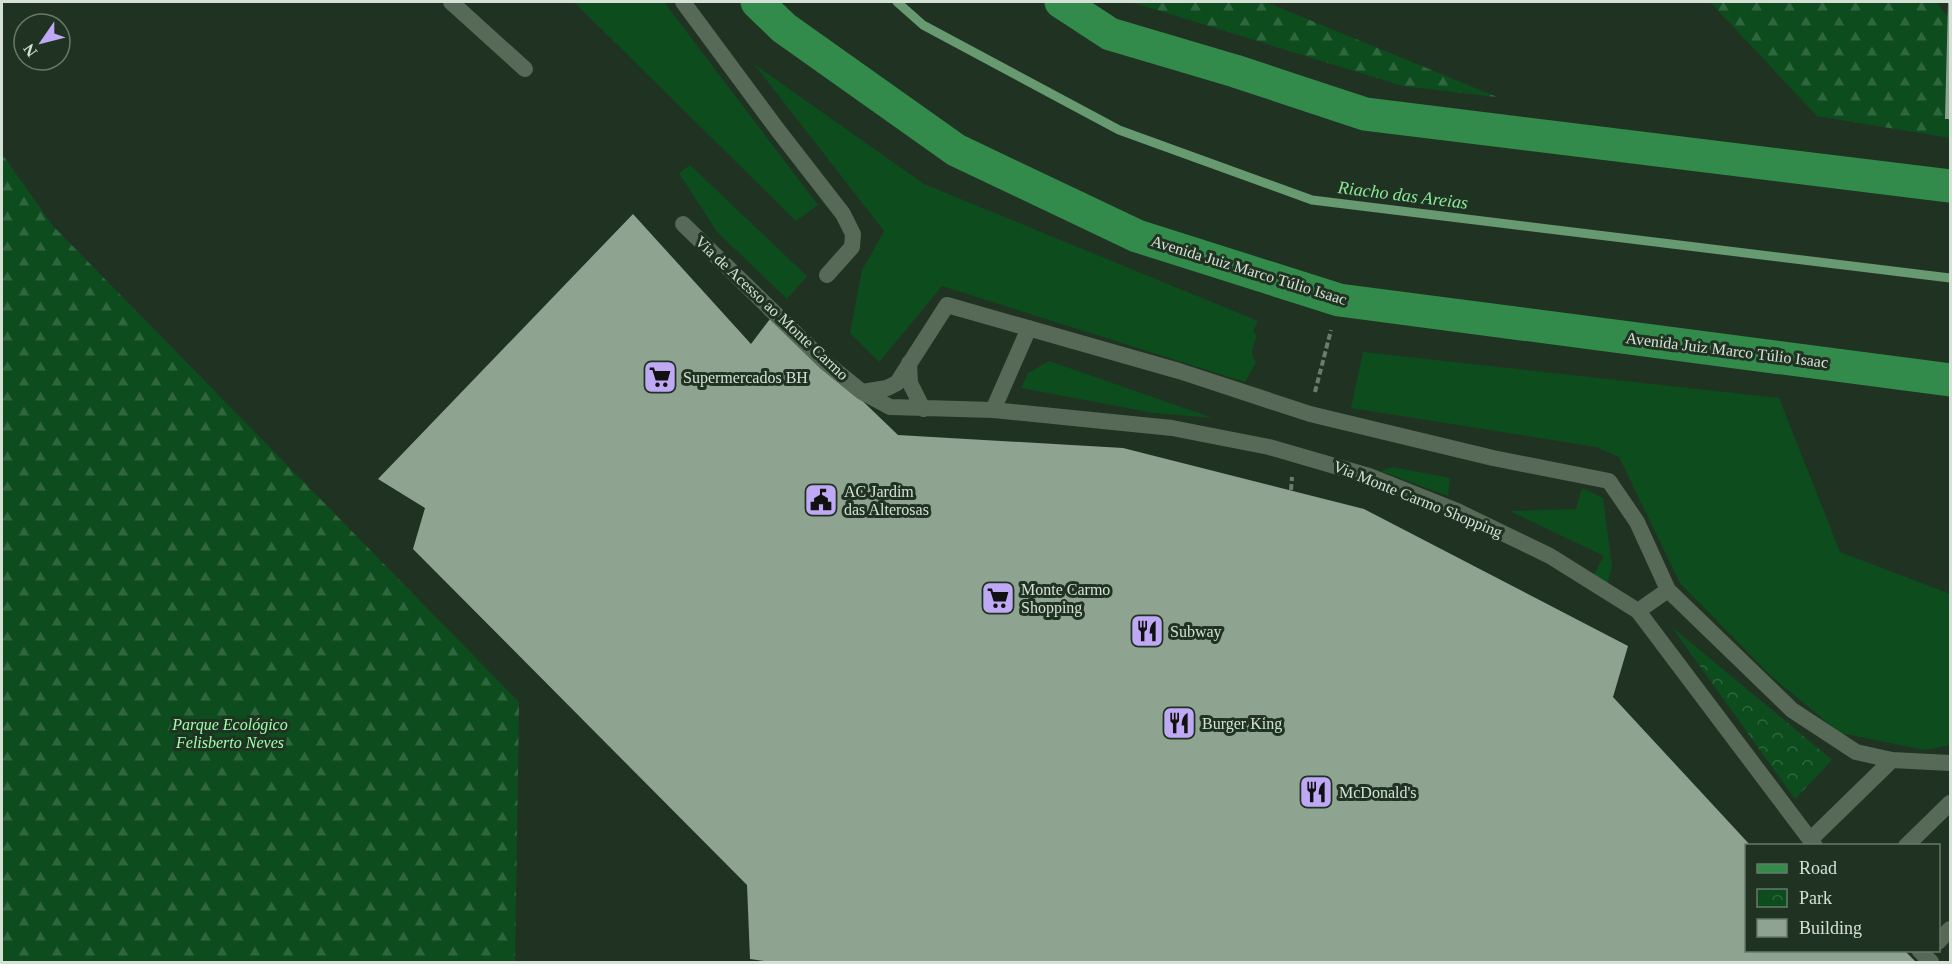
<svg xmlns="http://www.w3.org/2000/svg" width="1952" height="964" viewBox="0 0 1952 964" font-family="Georgia,serif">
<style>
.grass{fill:#0d4c1d}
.forest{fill:url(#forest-firs)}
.park{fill:url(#park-crowns)}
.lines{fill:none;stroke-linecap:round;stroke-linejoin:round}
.stream{stroke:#679a70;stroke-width:9}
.building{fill:#8ea490}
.path{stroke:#6b7b6c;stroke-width:4;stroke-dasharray:6 3;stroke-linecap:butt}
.service{stroke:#566a57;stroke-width:16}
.primary{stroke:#328b4a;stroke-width:33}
.labels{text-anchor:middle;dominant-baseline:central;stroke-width:6;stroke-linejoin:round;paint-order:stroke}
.street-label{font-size:16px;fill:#d5e1d6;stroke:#203322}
.poi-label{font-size:16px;fill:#d5e1d6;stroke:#203322;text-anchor:start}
.park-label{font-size:16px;font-style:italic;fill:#a1fead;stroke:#203322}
.water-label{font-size:18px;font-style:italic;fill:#8ce899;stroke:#203322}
</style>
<defs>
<pattern id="forest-firs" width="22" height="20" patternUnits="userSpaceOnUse" patternTransform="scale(1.5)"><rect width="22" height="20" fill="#0d4c1d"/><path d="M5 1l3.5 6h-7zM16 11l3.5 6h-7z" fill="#2f663d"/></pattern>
<pattern id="park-crowns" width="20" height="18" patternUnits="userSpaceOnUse" patternTransform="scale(1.5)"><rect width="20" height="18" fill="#0d4c1d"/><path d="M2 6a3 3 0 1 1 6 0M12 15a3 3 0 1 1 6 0" fill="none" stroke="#2f663d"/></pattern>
</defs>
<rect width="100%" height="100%" fill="#203322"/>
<path class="grass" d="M574,2H664L818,205L796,221Z
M754,64L924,184L1258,321L1253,331L1257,336C1253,346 1249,353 1256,362L1245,382L942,286L879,362L850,333L862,270L884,231Z
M690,165L807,276L787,299L717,232L679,173Z
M1363,352L1779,398L1840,552L1950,594V745L1925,750L1840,733L1770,675L1680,583L1619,457L1596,447L1351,408Z
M1049,361L1213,418L1154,413L1021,388L1028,373Z
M1392,467L1450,478L1448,496L1381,471Z
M1582,488L1603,498L1612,566L1607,585L1592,578L1604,556L1510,511L1576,509Z"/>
<path class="forest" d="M1131,2H1266L1497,97L1403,86Z
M1710,2H1936L1950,20V138L1817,116Z
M2,154L53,226L519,702L515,962H2Z"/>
<path class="park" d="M1672,627L1832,760L1795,799Z"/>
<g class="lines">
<path class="stream" d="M897,2L923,25L1119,130L1312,200L1950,278"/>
</g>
<path class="building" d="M1948,2H1950V119H1945Z
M633,214L751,344L773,315L898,435L1123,448L1364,509L1628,646L1613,697L1751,846H1746V950H1904L1916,962H771L750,959L747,885L413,549L425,508L378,479Z"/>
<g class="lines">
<path class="path" d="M1315,392L1331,330
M1291,490L1292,477"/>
<path class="service" d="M451,2L525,69
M683,2L777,129L843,214L853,234L852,247L827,275
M683,224L825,362L862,392L890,407L993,410L1172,428L1269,447L1369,476L1457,511L1550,556L1638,611L1815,846
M909,363L910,383L923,409
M862,392L887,388L897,383L947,305L1179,371L1310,414L1493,458L1609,481L1637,522L1668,590L1792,710L1856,752L1892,760L1950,763
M993,410L1029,328
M1638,611L1668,590
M1810,840L1892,760
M1906,846L1950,803
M1938,942L1950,929
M1919,950L1931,962"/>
<path class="primary" d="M757,2L784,28L956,150L1137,236L1339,300L1950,380
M1061,2L1110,34L1235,71L1365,114L1950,186"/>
</g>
<defs>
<symbol id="supermarket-square" viewBox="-11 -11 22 22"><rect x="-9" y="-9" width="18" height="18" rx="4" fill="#bfa9f4" stroke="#203322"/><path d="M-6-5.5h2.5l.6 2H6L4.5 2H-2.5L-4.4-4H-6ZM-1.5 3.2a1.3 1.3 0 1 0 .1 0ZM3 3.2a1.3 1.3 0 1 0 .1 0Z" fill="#111"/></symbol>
<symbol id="civic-square" viewBox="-11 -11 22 22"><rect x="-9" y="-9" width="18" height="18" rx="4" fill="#bfa9f4" stroke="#203322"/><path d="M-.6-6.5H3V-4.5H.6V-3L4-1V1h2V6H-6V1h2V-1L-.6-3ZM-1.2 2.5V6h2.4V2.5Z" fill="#111"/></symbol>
<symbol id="restaurant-square" viewBox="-11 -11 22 22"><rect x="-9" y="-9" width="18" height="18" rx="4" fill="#bfa9f4" stroke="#203322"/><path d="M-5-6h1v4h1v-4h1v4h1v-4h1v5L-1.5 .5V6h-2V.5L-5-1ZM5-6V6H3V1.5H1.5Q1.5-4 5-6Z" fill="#111"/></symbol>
</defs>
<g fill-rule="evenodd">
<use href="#supermarket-square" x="641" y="358" width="38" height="38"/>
<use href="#civic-square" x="802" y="481" width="38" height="38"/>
<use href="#supermarket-square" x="979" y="579" width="38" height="38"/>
<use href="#restaurant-square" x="1128" y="612" width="38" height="38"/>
<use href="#restaurant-square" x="1160" y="704" width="38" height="38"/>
<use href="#restaurant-square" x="1297" y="773" width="38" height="38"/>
</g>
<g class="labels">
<g class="street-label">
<text transform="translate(1249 270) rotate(17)">Avenida Juiz Marco Túlio Isaac</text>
<text transform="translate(772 308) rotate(43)">Via de Acesso ao Monte Carmo</text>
<text transform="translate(1727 350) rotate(7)">Avenida Juiz Marco Túlio Isaac</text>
<text transform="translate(1418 499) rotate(22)">Via Monte Carmo Shopping</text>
</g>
<g class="poi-label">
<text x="683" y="377">Supermercados BH</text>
<text x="844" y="491">AC Jardim<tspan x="844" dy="18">das Alterosas</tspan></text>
<text x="1021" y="589">Monte Carmo<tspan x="1021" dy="18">Shopping</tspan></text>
<text x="1170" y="631">Subway</text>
<text x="1202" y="723">Burger King</text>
<text x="1339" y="792">McDonald's</text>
</g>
<g class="park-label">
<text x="230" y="724">Parque Ecológico<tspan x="230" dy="18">Felisberto Neves</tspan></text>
</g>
<g class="water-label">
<text transform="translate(1403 195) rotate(7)">Riacho das Areias</text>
</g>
</g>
<rect width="1952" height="964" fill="none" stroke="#d5e1d6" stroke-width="6"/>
<rect x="1745" y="844" width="195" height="108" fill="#203322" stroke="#68796a" stroke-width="1.5"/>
<rect x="1757" y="864" width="30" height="9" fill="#328b4a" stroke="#68796a" stroke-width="1.5"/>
<text x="1799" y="874" font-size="18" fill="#d5e1d6">Road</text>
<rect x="1757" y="889" width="30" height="18" fill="url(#park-crowns)" stroke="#68796a" stroke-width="1.5"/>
<text x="1799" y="904" font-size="18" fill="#d5e1d6">Park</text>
<rect x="1757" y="919" width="30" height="18" fill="#8ea490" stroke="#68796a" stroke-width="1.5"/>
<text x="1799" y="934" font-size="18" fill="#d5e1d6">Building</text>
<g transform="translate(42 42) rotate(235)"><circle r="28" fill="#203322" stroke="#68796a" stroke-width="1.5"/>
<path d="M0-4.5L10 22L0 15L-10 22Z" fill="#bfa9f4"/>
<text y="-9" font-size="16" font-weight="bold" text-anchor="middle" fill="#d5e1d6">N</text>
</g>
</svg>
